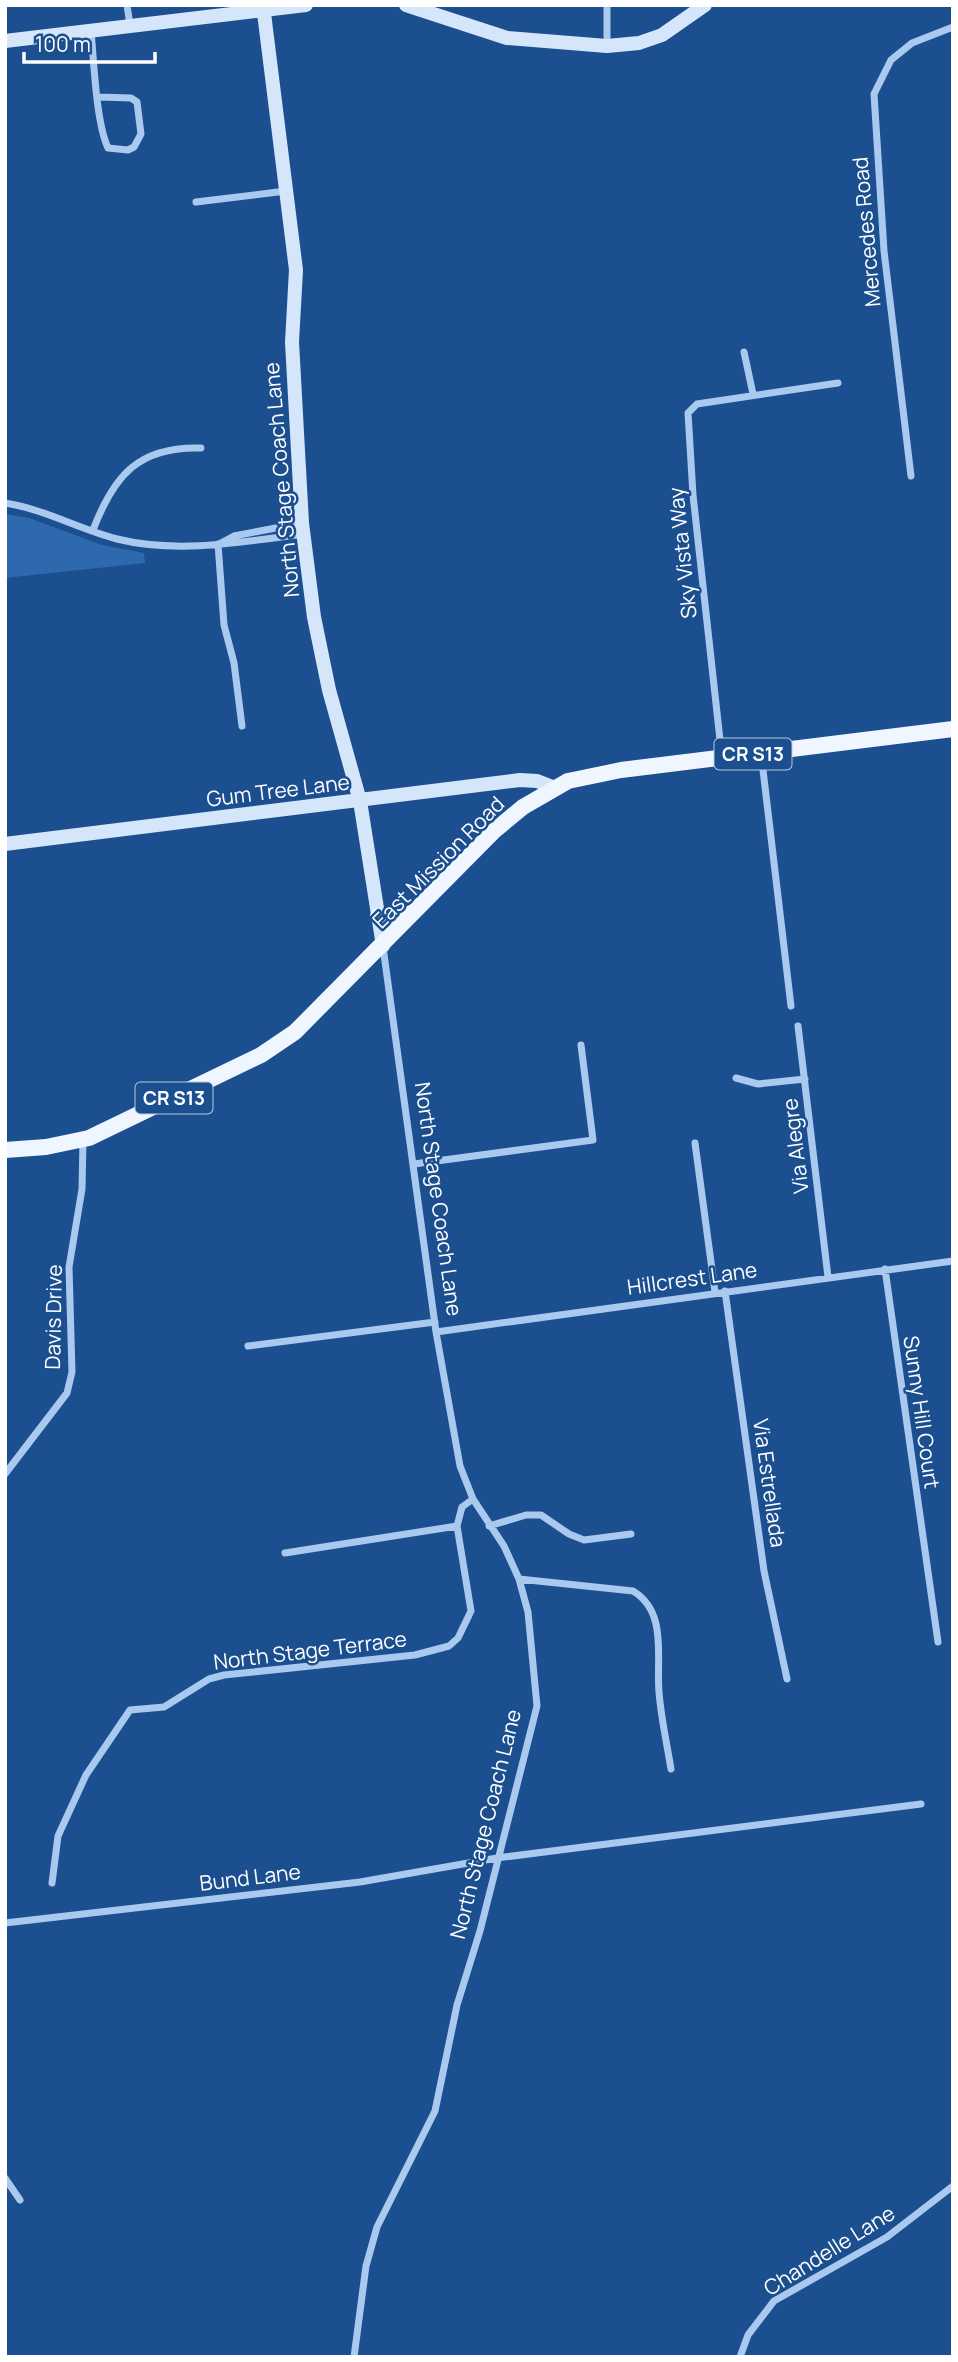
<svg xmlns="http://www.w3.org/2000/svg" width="958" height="2362" viewBox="0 0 958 2362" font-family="Manrope,sans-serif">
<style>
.green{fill:#2e69ad}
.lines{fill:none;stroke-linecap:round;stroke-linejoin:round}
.street{stroke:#a9c9ee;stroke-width:7}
.secondary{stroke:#d6e6fa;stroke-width:14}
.primary{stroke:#f0f6ff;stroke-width:16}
.labels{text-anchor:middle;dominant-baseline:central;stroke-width:5;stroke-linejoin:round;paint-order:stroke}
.shield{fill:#1b4f8f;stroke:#bbcadd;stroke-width:2}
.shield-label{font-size:19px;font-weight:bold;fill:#fff}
.street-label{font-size:21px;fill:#fff;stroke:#1b4f8f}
</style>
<rect width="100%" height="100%" fill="#1b4f8f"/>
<path class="green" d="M5,514L29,518L102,545L144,553L145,563L5,578Z"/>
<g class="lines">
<path class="street" d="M127,5L130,25
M607,5V45
M91,31C94,62 96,122 108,148L128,150L134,147L141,134L137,102L131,98L99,97
M196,202L286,191
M744,352L753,394
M911,476L884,251L874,94L891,60L912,43L953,27
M5,503C44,509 79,529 117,539C178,554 243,542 303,534
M93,530C114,475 139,446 201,448
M218,544L224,625L234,663L242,726
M219,544L234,536L302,523
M761,753L791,1006
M722,758L693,495L688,413L697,404L838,383
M798,1026L828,1277
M736,1078L758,1084L805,1079
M695,1143L715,1292
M414,1164L593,1140L581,1045
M885,1269L938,1642
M725,1291L764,1571L787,1679
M436,1332L953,1261
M248,1346L435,1322
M5,1474L67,1393L72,1372L69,1267L82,1189L83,1140
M489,1526L526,1515H541L569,1534L584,1540L631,1534
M285,1553L457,1526
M519,1579L633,1591C668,1612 656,1658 659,1692C661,1718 667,1744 671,1769
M52,1883L58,1836L86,1775L130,1710L164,1707L209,1679L224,1675L415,1655L449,1646L458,1638L471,1611L457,1526L462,1507L473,1499
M5,1923L360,1882L497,1858L921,1804
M5,2178L20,2200
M354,2357L366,2266L377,2227L435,2111L457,2005L480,1931L537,1706L528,1612L519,1579L504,1546L473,1499L460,1466L436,1332L383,947
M740,2357L748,2335L774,2301L887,2237L953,2186"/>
<path class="secondary" d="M263,5L296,270L292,342L302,523L314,617L329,690L360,801L383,946
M406,5L507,38L607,46L639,43L662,35L705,5
M5,41L306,5
M5,844L520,780L537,781L555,788"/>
<path class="primary" d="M378,916L397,918L414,912
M5,1150L46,1147L89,1138L261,1055L295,1032L494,831L523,807L568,781L621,770L953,729"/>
</g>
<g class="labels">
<g class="shield">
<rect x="714.5" y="738.5" width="77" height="31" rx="5"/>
<rect x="135.5" y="1082.5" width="77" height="31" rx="5"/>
</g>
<g class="shield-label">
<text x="753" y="754">CR S13</text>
<text x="174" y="1098">CR S13</text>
</g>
<g class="street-label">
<text transform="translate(866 232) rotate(-95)">Mercedes Road</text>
<text transform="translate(281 480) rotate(-95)">North Stage Coach Lane</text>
<text transform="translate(682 553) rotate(-96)">Sky Vista Way</text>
<text transform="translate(278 790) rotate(-7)">Gum Tree Lane</text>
<text transform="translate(438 862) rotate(-45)">East Mission Road</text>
<text transform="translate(795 1146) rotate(-97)">Via Alegre</text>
<text transform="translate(439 1199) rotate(82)">North Stage Coach Lane</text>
<text transform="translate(692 1278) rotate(-8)">Hillcrest Lane</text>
<text transform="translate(53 1317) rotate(-89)">Davis Drive</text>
<text transform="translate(922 1412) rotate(82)">Sunny Hill Court</text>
<text transform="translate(770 1483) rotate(82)">Via Estrellada</text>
<text transform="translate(310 1650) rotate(-7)">North Stage Terrace</text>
<text transform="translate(485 1824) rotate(-76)">North Stage Coach Lane</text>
<text transform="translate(250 1877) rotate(-7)">Bund Lane</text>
<text transform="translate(829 2250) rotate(-32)">Chandelle Lane</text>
</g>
</g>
<rect width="958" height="2362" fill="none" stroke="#ffffff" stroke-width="14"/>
<path d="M24 52v10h131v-10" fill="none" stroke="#ffffff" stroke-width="3.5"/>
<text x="35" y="52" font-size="21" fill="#ffffff" stroke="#1b4f8f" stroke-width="5" paint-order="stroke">100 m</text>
</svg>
